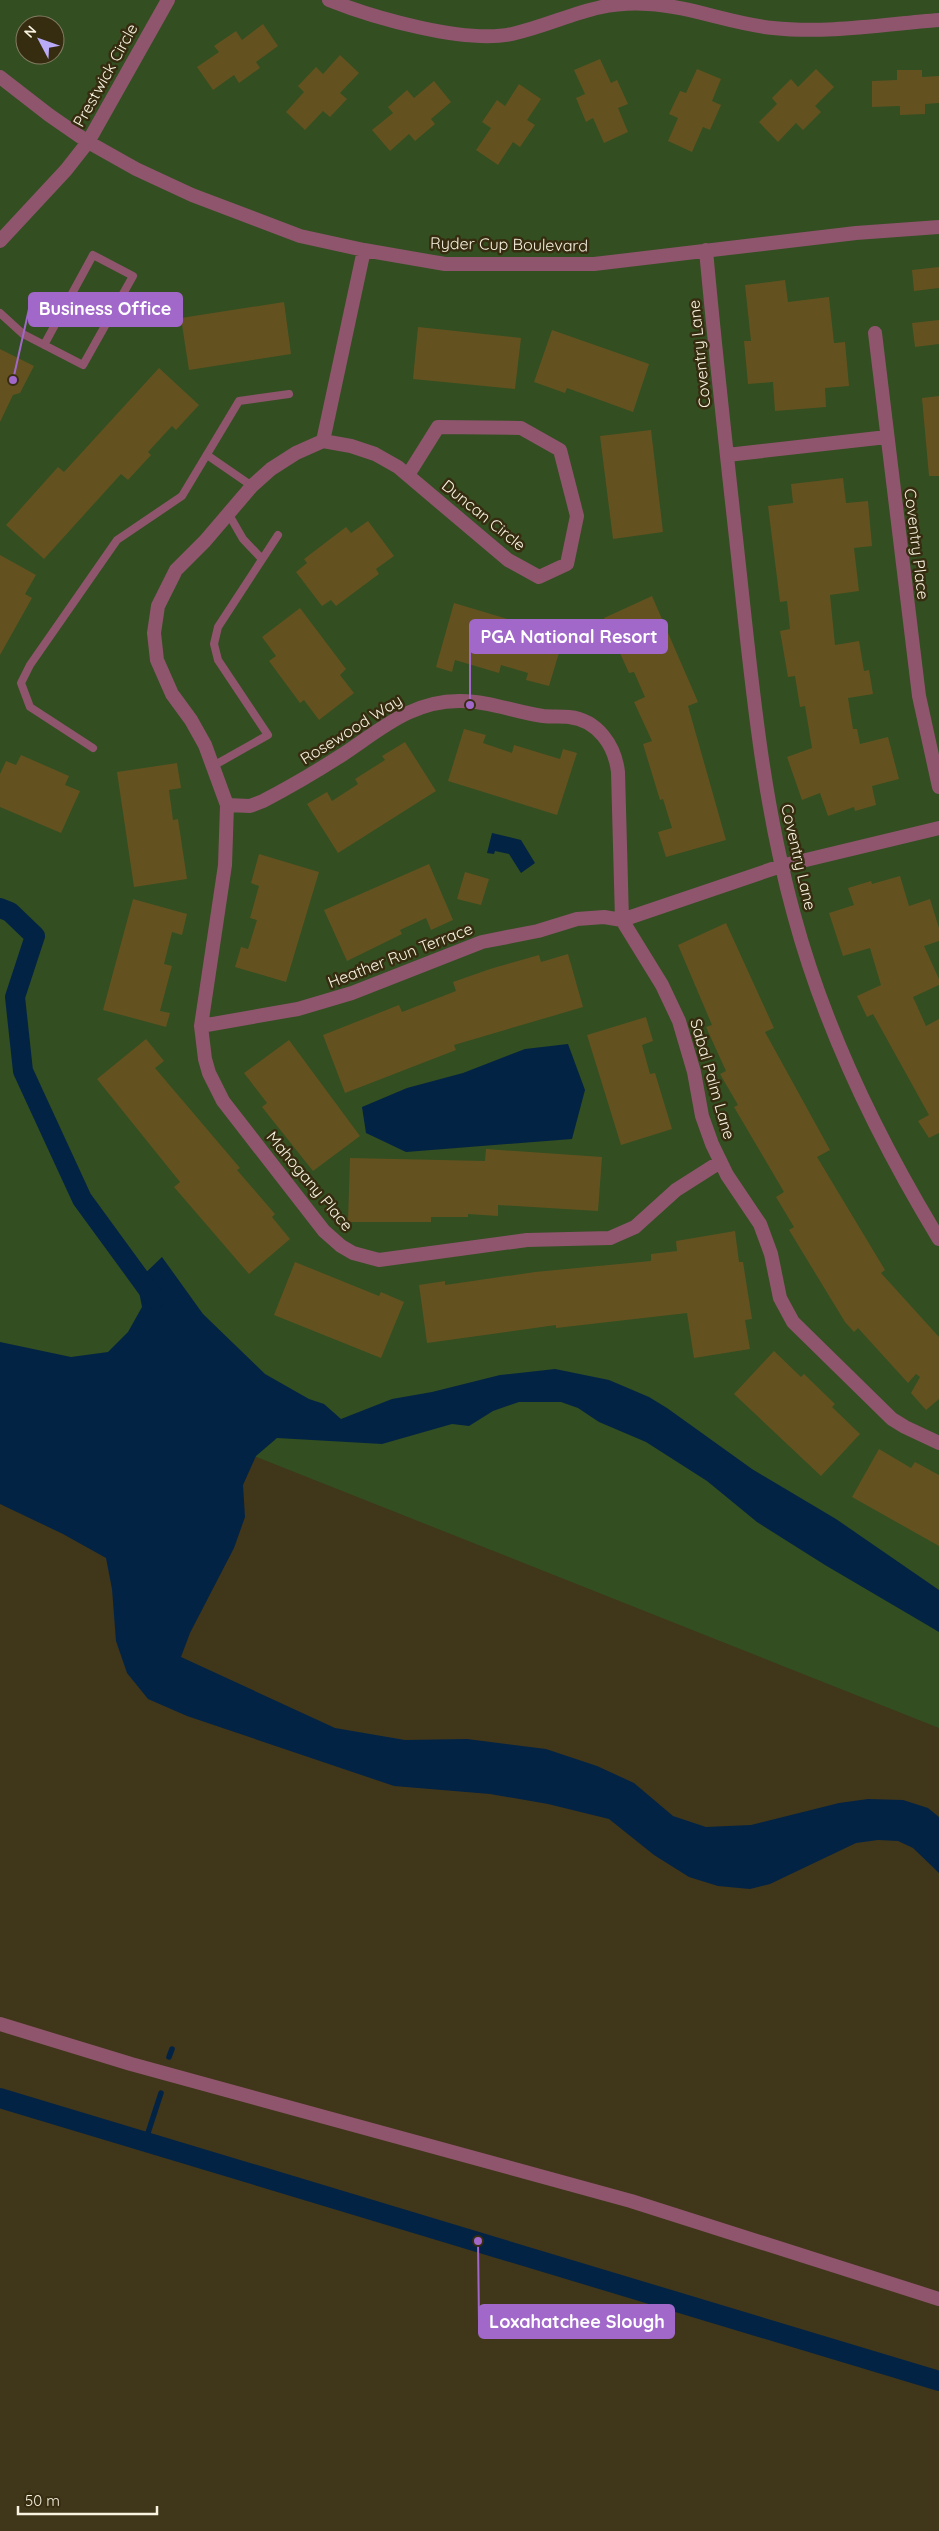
<svg xmlns="http://www.w3.org/2000/svg" width="939" height="2531" viewBox="0 0 939 2531" font-family="Quicksand,sans-serif">
<style>
.green{fill:#334e21;fill-rule:evenodd}
.water{fill:#032344}
.lines{fill:none;stroke-linecap:round;stroke-linejoin:round}
.stream{stroke:#032344;stroke-width:5.5}
.canal{stroke:#032344;stroke-width:20}
.building{fill:#635220}
.service{stroke:#8e556d;stroke-width:8}
.minor{stroke:#8e556d;stroke-width:14}
.labels{text-anchor:middle;dominant-baseline:central;stroke-width:5;stroke-linejoin:round;paint-order:stroke}
.street-label{font-size:16px;fill:#f9f3e2;stroke:#362c10}
.leader{fill:none;stroke:#a168ca;stroke-width:2}
.callout-dot{fill:#a168ca;stroke:#362c10;stroke-width:2}
.callout{fill:#a168ca;stroke:#a168ca;stroke-width:2}
.callout-label{font-size:18px;text-anchor:middle;font-weight:bold;fill:#fff}
</style>
<rect width="100%" height="100%" fill="#40361a"/>
<path class="green" d="M0,0H939V1728L0,1355ZM25,25H55V55H25Z"/>
<path class="water" d="M492,833L521,840L535,863L521,873L509,854L495,851L494,854L487,853Z
M568,1044L585,1090L572,1139L406,1152L366,1133L362,1107L407,1088L463,1073L525,1049Z
M162,1257L203,1314L265,1374L309,1399L324,1404L341,1419L392,1399L432,1392L500,1375L555,1369L609,1380L649,1397L667,1408L752,1469L836,1519L939,1590V1632L825,1565L757,1522L707,1481L646,1442L599,1422L578,1408L561,1402H519L493,1411L469,1426L452,1424L382,1444L277,1438L256,1456L243,1485L245,1517L234,1548L190,1633L181,1657L335,1728L405,1740L467,1739L546,1749L597,1766L634,1783L673,1816L706,1827L751,1825L839,1803L868,1799L903,1800L928,1808L939,1817V1873L913,1848L898,1841L878,1840L856,1843L770,1884L750,1889L718,1886L689,1877L654,1855L609,1819L548,1804L490,1794L394,1786L187,1716L148,1699L127,1673L116,1641L112,1589L106,1558L63,1534L0,1504V1342L71,1357L108,1352L128,1332L142,1307L137,1281Z"/>
<g class="lines">
<path class="stream" d="M169,2057L172,2049
M145,2142L161,2093"/>
<path class="canal" d="M0,908L10,912L35,936L15,997L23,1071L82,1199L155,1299
M0,2098L939,2381"/>
</g>
<path class="building" d="M263,24L278,46L256,62L260,68L239,83L234,75L213,90L197,67L219,52L214,46L236,31L242,40Z
M340,55L359,73L340,93L347,99L330,117L323,111L305,130L286,112L304,92L298,86L316,67L323,74Z
M600,59L611,83L617,80L628,104L618,108L628,132L604,143L593,118L586,122L576,98L585,94L574,70Z
M697,69L721,79L712,101L721,105L710,130L703,127L692,152L668,141L678,118L669,114L680,91L686,93Z
M816,69L834,87L815,106L821,112L803,130L796,123L778,142L759,122L777,104L772,98L791,79L798,87Z
M897,70H922V77L939,76V103L925,104V114L900,115V106L872,107V81L897,80Z
M434,81L451,102L431,119L435,124L415,141L409,134L390,151L372,130L393,113L388,107L407,90L414,98Z
M519,84L541,99L527,120L535,125L520,147L513,142L498,165L476,150L491,128L482,122L497,100L505,106Z
M939,267V288L914,291L912,270Z
M785,280L788,302L829,297L834,343L845,342L849,386L825,388L826,407L775,411L773,382L748,384L744,341H751L745,285Z
M284,302L291,354L189,370L181,318Z
M939,320V344L915,347L912,323Z
M418,327L521,338L515,389L413,379Z
M552,330L649,364L633,412L567,388L565,393L534,382Z
M0,349L34,366L20,393L13,395L0,422Z
M159,368L199,405L176,430L172,426L148,452L151,455L128,480L121,474L44,559L6,525L58,467L64,472Z
M939,396V476H929L922,398Z
M651,430L663,532L613,539L600,436Z
M843,478L846,503L868,501L872,546L854,548L859,591L830,595L835,645L859,641L864,671L869,670L873,694L848,698L853,729H857L860,744L888,737L899,779L872,786L876,805L855,811L854,807L828,816L820,793L802,800L787,757L812,748L805,706L800,707L795,676L788,677L780,631L790,629L787,601L780,602L768,506L793,503L791,484Z
M368,521L394,556L376,569L379,574L336,606L331,600L322,606L296,572L307,563L304,559L346,527L351,533Z
M0,555L36,575L25,594L32,598L0,655Z
M652,596L698,702L688,706L726,840L666,857L658,832L672,828L663,799L660,800L643,744L652,741L634,702L645,697L634,672L629,673L604,618Z
M454,603L564,636L549,686L526,680L528,673L501,665L499,673L455,660L452,672L436,667Z
M300,608L346,669L340,675L354,693L319,720L304,700L300,703L269,661L276,656L262,637Z
M464,729L486,735L483,743L512,753L514,745L560,759L563,749L577,753L557,815L448,781Z
M405,742L436,791L338,853L307,804L327,792L332,801L358,784L355,779L385,760L382,756Z
M21,755L69,776L65,785L80,791L61,833L0,807V774L6,761L16,765Z
M177,763L181,788L169,790L173,820L178,819L187,879L134,887L117,772Z
M259,854L319,872L286,982L235,967L241,947L248,949L257,920L250,918L259,886L251,883Z
M429,864L453,920L431,930L426,918L400,930L402,934L347,961L324,910Z
M465,872L489,879L481,905L457,899Z
M900,876L909,906L930,899L939,928V941L924,946L939,979V985L913,997L926,1026L939,1019V1133L929,1138L918,1121L929,1115L873,1014L867,1017L857,996L881,985L870,948L843,956L829,913L854,905L848,888L871,881L872,884Z
M133,899L187,914L182,935L172,932L164,964L172,966L160,1011L170,1013L166,1027L103,1010Z
M726,923L774,1028L765,1032L830,1150L817,1157L885,1270L881,1273L939,1337V1399L926,1410L911,1393L920,1377L916,1374L908,1383L858,1328L854,1332L845,1322L789,1230L794,1227L776,1197L784,1192L734,1107L738,1105L720,1074L726,1071L706,1027L712,1025L678,945Z
M568,954L583,1007L454,1045L456,1050L345,1093L323,1035L399,1005L402,1012L456,991L453,982L490,969L539,955L541,962Z
M646,1017L653,1041L642,1045L650,1074L655,1073L672,1129L621,1145L587,1035Z
M146,1039L164,1061L155,1068L240,1168L237,1170L275,1214L272,1217L290,1239L249,1274L174,1187L180,1182L97,1079Z
M289,1040L360,1136L313,1171L262,1107L267,1103L244,1073Z
M486,1149L602,1157L598,1211L498,1205V1216L468,1214V1217H431V1222H348L350,1158L485,1161Z
M735,1231L739,1262H743L752,1319L745,1320L750,1349L694,1358L687,1313L556,1328V1325L427,1343L419,1285L445,1281V1285L535,1272L651,1261V1254L677,1251L676,1241Z
M295,1262L379,1296L381,1292L404,1302L381,1358L274,1315Z
M774,1351L801,1377L804,1374L835,1404L832,1407L860,1434L821,1476L734,1394Z
M879,1449L911,1468L915,1462L939,1475V1546L852,1497Z"/>
<g class="lines">
<path class="service" d="M0,313L23,334L83,365L133,276L93,255L44,345
M207,455L252,486
M228,513L243,539L262,559
M93,748L30,707L21,683L30,665L117,540L182,496L239,401L289,394
M213,766L268,735L218,660L214,644L218,627L278,535"/>
<path class="minor" d="M329,0C374,18 465,44 512,34C561,23 593,0 648,4C690,6 731,24 773,28C827,34 885,24 939,20
M0,77L49,115L88,142L136,169L192,195L300,236L364,250L445,264H594L856,233L939,227
M0,241L66,170L88,142L168,0
M364,250L323,441L296,453L271,469L252,486L205,541L176,570L158,606L154,633L157,660L172,694L191,720L205,745L227,805L225,865L201,1026L205,1059L209,1073L223,1101L324,1231L341,1246L353,1253L379,1260L527,1240L610,1238L635,1227L676,1190L720,1162
M706,250C716,362 729,473 741,584C753,696 764,806 794,915C825,1030 877,1137 939,1239
M875,333L919,696L939,787
M323,441L351,446L375,454L398,467L508,560L539,577L567,564L577,516L560,450L521,428L438,427L408,475
M727,455L887,437
M227,805L250,806L263,801C290,787 317,771 342,755C380,730 412,700 461,701C489,701 515,712 543,716C552,717 561,716 569,717C598,720 615,746 618,772L622,920L662,985L679,1021L694,1072L702,1116L712,1144L727,1175L760,1224L771,1254L780,1298L793,1322L892,1419L905,1427L939,1443
M201,1026L298,1009L352,993L482,942L538,931L577,919L604,917L622,920L781,866L939,828
M0,2024L131,2064L631,2201L939,2299"/>
</g>
<g class="labels">
<g class="street-label">
<text transform="translate(105 75) rotate(-61)">Prestwick Circle</text>
<text transform="translate(509 244) rotate(1)">Ryder Cup Boulevard</text>
<text transform="translate(699 354) rotate(-96)">Coventry Lane</text>
<text transform="translate(484 515) rotate(39)">Duncan Circle</text>
<text transform="translate(917 544) rotate(83)">Coventry Place</text>
<text transform="translate(351 729) rotate(-32)">Rosewood Way</text>
<text transform="translate(799 857) rotate(77)">Coventry Lane</text>
<text transform="translate(400 955) rotate(-21)">Heather Run Terrace</text>
<text transform="translate(713 1079) rotate(74)">Sabal Palm Lane</text>
<text transform="translate(310 1181) rotate(50)">Mahogany Place</text>
</g>
</g>
<path class="leader" d="M13 380L29 309M470 705L470 637M478 2241L479 2322"/>
<g class="callout-dot">
<circle cx="13" cy="380" r="5"/>
<circle cx="470" cy="705" r="5"/>
<circle cx="478" cy="2241" r="5"/>
</g>
<g class="callout">
<rect x="29" y="293" width="153" height="33" rx="5"/>
<rect x="470" y="620" width="197" height="33" rx="5"/>
<rect x="479" y="2305" width="195" height="33" rx="5"/>
</g>
<g class="callout-label">
<text x="105" y="315">Business Office</text>
<text x="569" y="643">PGA National Resort</text>
<text x="577" y="2328">Loxahatchee Slough</text>
</g>
<g transform="translate(40 40) rotate(311)"><circle r="24" fill="#362c10" stroke="#847c64"/>
<path d="M0-4L9 19L0 12L-9 19Z" fill="#b9abf7"/>
<text y="-8" font-size="14" font-weight="bold" text-anchor="middle" fill="#f9f3e2">N</text>
</g>
<path d="M18 2506v8h139v-8" fill="none" stroke="#f9f3e2" stroke-width="2.5"/>
<text x="25" y="2506" font-size="15" fill="#f9f3e2" stroke="#362c10" stroke-width="4" paint-order="stroke">50 m</text>
</svg>
